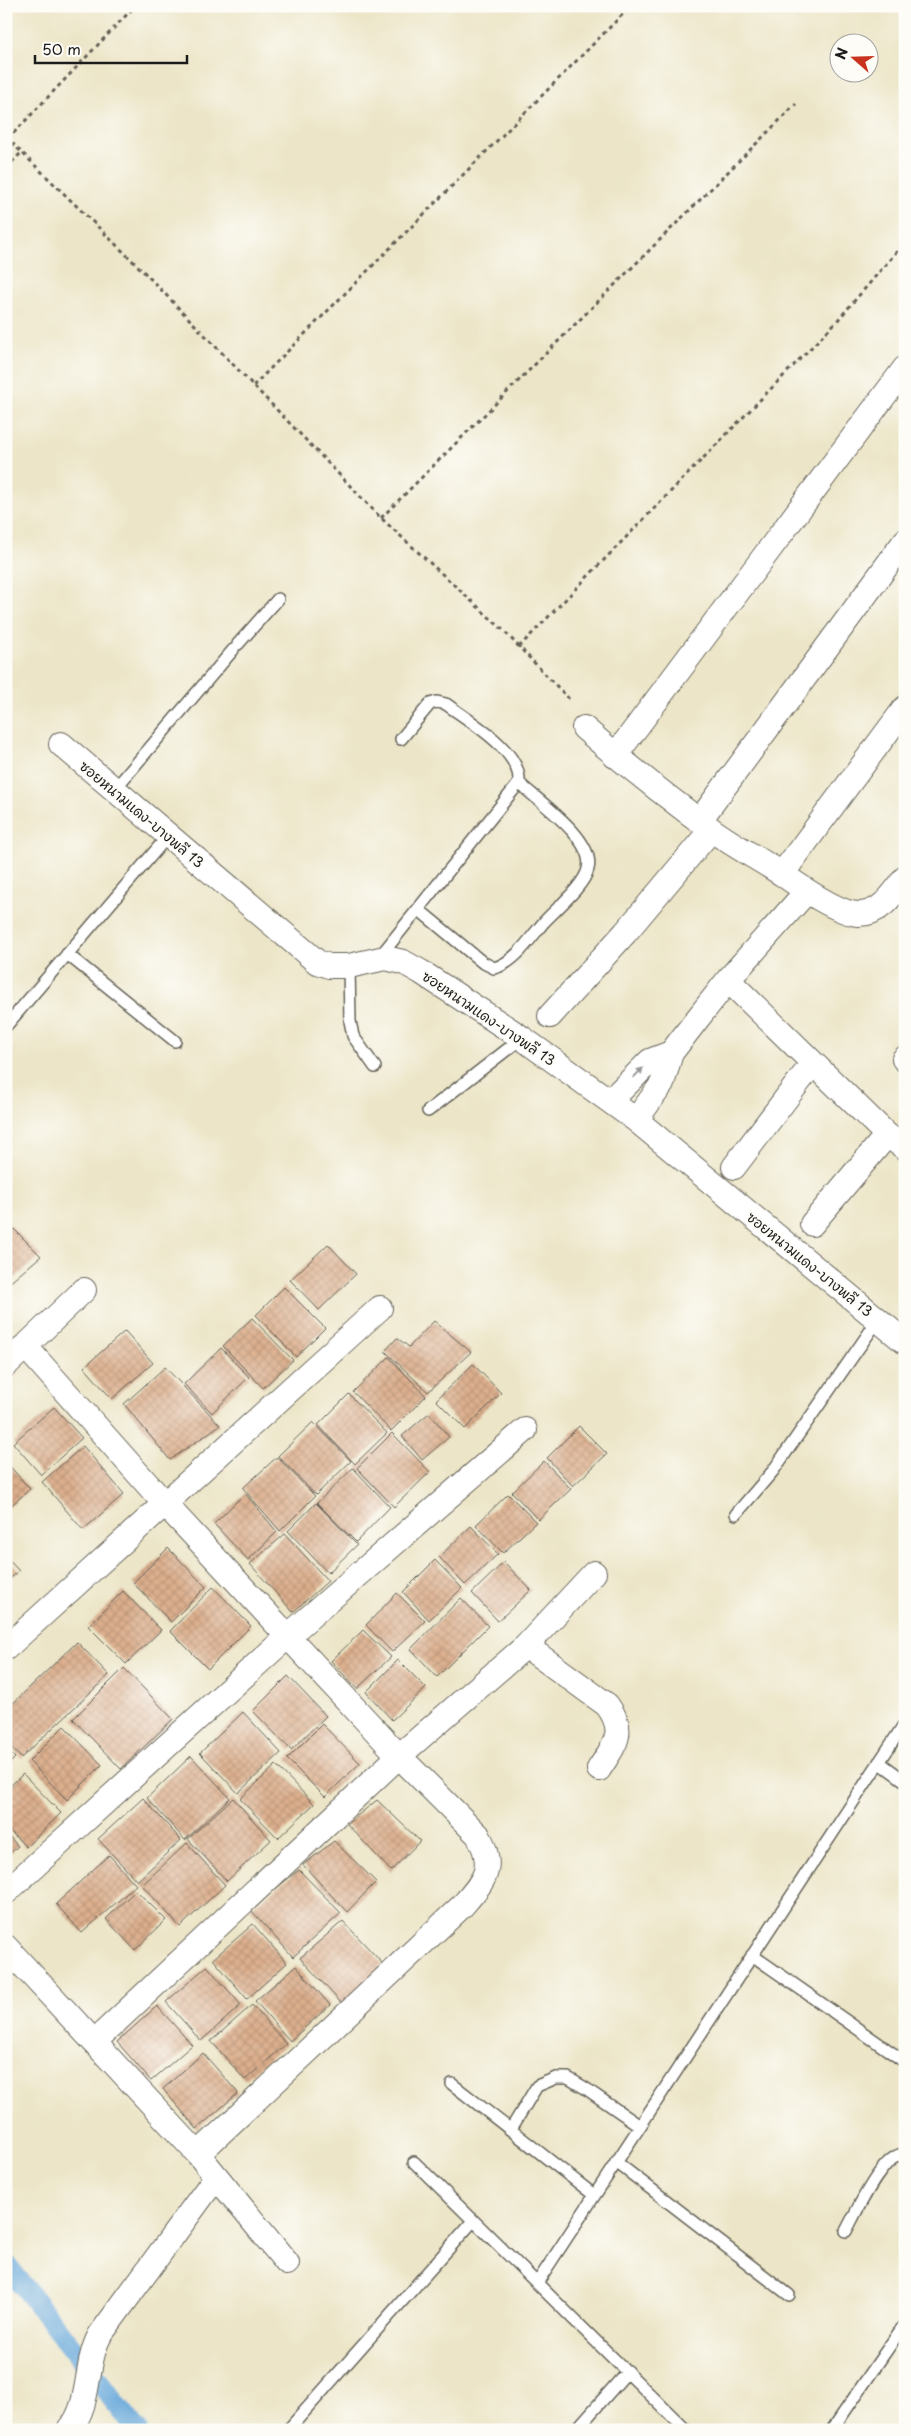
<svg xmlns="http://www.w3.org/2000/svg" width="911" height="2436" viewBox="0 0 911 2436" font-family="'Playpen Sans','Playpen Sans Thai',sans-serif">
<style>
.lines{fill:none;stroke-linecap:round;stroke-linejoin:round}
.canal{stroke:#67a8da;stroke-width:21}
.building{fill:url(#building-cross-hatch)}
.lane-casing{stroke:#656258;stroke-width:14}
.street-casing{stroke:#656258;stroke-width:26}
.path{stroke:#656258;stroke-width:3;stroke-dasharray:4 4;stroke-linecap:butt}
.lane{stroke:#fff;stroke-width:11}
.street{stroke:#fff;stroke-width:24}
.oneway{fill:#999}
.labels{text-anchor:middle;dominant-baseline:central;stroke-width:4;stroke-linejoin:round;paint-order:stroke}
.street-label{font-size:14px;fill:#1c1c1c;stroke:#fdfcf7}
</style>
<defs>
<pattern id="building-cross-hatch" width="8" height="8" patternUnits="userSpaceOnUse" patternTransform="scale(1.25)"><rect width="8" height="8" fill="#dcaf8d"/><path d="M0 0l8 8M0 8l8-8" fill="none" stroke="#bc9679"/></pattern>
</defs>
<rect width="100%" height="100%" fill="#fdfcf7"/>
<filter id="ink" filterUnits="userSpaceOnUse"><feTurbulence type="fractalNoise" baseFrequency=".02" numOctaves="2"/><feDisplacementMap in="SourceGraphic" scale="10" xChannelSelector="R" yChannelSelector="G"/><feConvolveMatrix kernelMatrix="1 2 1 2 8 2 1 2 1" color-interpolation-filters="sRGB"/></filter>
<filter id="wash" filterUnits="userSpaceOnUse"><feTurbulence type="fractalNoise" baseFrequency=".0096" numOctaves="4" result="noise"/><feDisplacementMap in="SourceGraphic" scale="20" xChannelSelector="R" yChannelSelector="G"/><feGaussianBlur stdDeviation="1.12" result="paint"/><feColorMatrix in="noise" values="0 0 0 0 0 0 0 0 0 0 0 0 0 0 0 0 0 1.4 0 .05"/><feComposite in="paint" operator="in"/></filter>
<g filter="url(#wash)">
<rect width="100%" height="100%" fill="#ece5c7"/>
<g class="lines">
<path class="canal" d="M6,2264L137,2430"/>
</g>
<g id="blocks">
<path class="building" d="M6,1221L41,1256L6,1286Z
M328,1244L356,1274L319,1310L290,1280Z
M284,1287L325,1328L296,1357L256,1315Z
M252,1318L293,1360L263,1388L223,1346Z
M434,1321L471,1352L428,1392L385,1351L397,1338L409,1347Z
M125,1331L153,1363L112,1399L84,1367Z
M221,1348L249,1377L212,1413L184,1384Z
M389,1357L426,1396L391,1431L353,1392Z
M473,1364L501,1393L465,1429L436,1400Z
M165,1367L220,1425L170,1460L124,1404Z
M349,1394L387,1433L355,1464L318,1425Z
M54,1407L82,1438L41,1475L13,1443Z
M429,1413L449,1437L422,1460L402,1436Z
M313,1422L351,1461L316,1495L278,1456Z
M579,1426L607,1454L573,1486L547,1458Z
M392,1433L430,1472L394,1507L357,1468Z
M83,1446L124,1494L83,1530L42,1482Z
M277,1457L315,1496L280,1531L243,1488Z
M544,1461L571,1489L538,1520L512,1492Z
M6,1462L30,1489L6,1510Z
M353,1468L390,1507L356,1542L317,1503Z
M245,1493L277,1532L248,1560L214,1524Z
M508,1494L536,1522L503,1553L476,1525Z
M316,1503L357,1545L328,1573L288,1531Z
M471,1526L498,1554L465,1585L439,1557Z
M285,1534L328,1581L293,1612L250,1564Z
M168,1548L206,1587L171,1622L133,1583Z
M6,1557L19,1571L6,1582Z
M435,1560L462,1588L429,1620L403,1592Z
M504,1562L531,1590L498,1621L472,1593Z
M213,1587L251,1626L208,1669L170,1631Z
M123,1591L161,1630L126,1664L88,1626Z
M397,1593L425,1621L392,1652L366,1625Z
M461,1598L488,1626L437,1677L411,1649Z
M363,1630L391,1657L357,1689L331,1661Z
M77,1642L109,1675L21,1758L6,1742V1710Z
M398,1660L426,1688L392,1720L366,1692Z
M124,1668L173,1719L121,1769L73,1719Z
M288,1676L326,1716L291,1750L253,1711Z
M243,1712L281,1753L238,1793L200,1753Z
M322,1724L360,1763L325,1797L287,1759Z
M64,1726L102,1765L67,1800L29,1761Z
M6,1749L15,1758L6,1767Z
M191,1756L230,1798L185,1840L147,1798Z
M276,1765L314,1804L278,1838L240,1799Z
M23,1774L61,1813L26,1847L6,1827V1790Z
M143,1798L181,1840L137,1881L98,1839Z
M233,1798L271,1840L227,1881L188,1839Z
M377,1800L420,1841L391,1871L347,1824Z
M6,1833L18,1846L6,1857Z
M334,1841L376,1882L347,1912L303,1865Z
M187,1843L225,1885L180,1927L142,1885Z
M109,1855L136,1885L82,1933L56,1904Z
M299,1870L341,1913L293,1957L250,1909Z
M136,1890L166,1920L135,1950L106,1919Z
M343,1921L383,1964L343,2005L300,1958Z
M253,1924L287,1963L247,1999L213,1959Z
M207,1966L241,2005L201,2041L166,2002Z
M296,1966L330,2005L290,2041L255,2001Z
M252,2005L286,2044L245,2080L211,2041Z
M157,2006L192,2045L151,2081L117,2042Z
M203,2053L238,2093L197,2129L163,2089Z"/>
</g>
</g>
<g filter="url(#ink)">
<use href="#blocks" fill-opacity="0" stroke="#656258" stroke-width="1"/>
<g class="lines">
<defs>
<path id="lane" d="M238,644L278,599
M114,790L233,650
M418,909L482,962L494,968C515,963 531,937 544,922C556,909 584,886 588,869C596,840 538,801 519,783
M67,954L175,1041
M378,959L519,783C522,751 469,721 446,704L437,702L430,704L401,739
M349,966L350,1021L353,1036L375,1067
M6,1026L168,836
M428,1111L522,1038
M736,1514L773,1471L878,1320
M879,1762L905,1781
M752,1955L905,2062
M452,2084L594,2195
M511,2129L537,2086L556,2078H568L585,2088L640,2126
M414,2162L686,2430
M616,2162L789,2295
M846,2231C856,2213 883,2152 905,2154
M537,2283L905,1723
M288,2430L473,2221
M576,2430L628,2371
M832,2430L904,2325"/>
<path id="street" d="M584,728C625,764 668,798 712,830C734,846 759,859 782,874C799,886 839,914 859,914C881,914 894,893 905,878
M61,744L317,962L329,966H349L385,958L403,962L421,972L522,1038L636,1120L905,1342
M615,756L905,368
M700,820L905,541
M782,874L905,708
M728,980L887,1135L905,1148
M550,1016L625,933L711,830
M904,1059L905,1058
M610,1101L650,1061L671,1053
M636,1120L662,1084L671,1053L698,1018L728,980L807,891
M734,1167L813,1063
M812,1224L887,1135
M25,1346L165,1504L399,1756L478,1835C496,1867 485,1880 463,1905L198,2154
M6,1365L84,1290
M526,1646L607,1705C627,1732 615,1744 599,1769
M6,1648L380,1308
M6,1892L289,1635L525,1430
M6,1947L198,2154L287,2263
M94,2042L399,1756L526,1646L594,1573
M69,2430C92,2404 84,2364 100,2335L216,2177"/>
</defs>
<use href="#lane" class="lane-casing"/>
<use href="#street" class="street-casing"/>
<path class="path" d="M6,137L143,271L381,518L502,629L569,699
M8,139L135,6
M6,168L22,152
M253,386L631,6
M381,518L796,104
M519,647L837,321L905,242"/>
<use href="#lane" class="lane"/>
<use href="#street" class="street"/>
</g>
<defs><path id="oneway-solid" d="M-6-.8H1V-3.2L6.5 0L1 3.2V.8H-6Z" transform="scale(1.25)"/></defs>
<use class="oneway" href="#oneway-solid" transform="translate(638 1073) rotate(-45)"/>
</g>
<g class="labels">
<g class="street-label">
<text transform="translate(142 814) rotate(40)">ซอยหนามแดง-บางพลี 13</text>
<text transform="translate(489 1018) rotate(34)">ซอยหนามแดง-บางพลี 13</text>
<text transform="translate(810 1264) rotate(39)">ซอยหนามแดง-บางพลี 13</text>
</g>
</g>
<rect width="911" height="2436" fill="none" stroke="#fdfcf7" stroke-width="25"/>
<g transform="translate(854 58) rotate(290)"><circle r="24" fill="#fdfcf7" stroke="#a3a29f"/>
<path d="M0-4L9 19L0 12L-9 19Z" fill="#c8321e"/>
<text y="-8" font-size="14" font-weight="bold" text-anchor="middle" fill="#1c1c1c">N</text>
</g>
<path d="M35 55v8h152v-8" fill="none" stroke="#1c1c1c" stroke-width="2.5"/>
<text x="42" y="55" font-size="15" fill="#1c1c1c" stroke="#fdfcf7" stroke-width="4" paint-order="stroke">50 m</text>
</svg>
